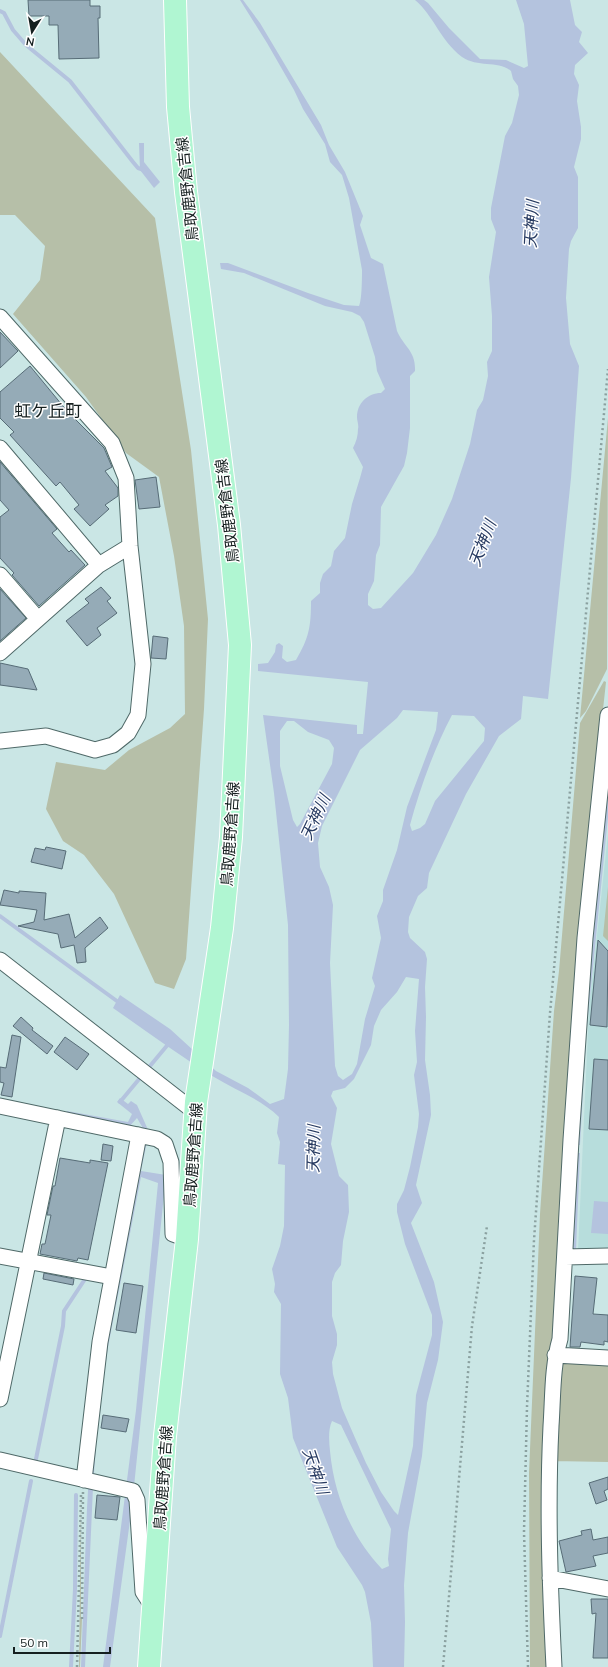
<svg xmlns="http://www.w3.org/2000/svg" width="608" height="1667" viewBox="0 0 608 1667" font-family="Mulish,'Noto Sans JP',sans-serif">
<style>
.built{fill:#b7dddc}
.green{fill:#b6bfa8}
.water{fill:#b4c3de;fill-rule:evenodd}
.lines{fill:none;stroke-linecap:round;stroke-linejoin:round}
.stream{stroke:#b4c3de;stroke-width:4}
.building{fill:#95abb7;stroke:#576c77}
.minor-casing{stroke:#4f6968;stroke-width:17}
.primary-casing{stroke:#fff;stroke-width:24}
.path{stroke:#8ba1a0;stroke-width:2.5;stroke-dasharray:2 3;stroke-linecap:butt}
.minor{stroke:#fff;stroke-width:15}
.primary{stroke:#b0f6d2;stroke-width:22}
.labels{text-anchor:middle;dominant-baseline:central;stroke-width:3;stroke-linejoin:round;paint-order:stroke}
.street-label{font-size:15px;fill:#151f1f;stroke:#fff}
.water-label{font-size:16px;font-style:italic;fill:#273a61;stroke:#fff}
.quarter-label{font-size:17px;fill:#151f1f;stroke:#fff}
</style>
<rect width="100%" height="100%" fill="#cae6e5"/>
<path class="built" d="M608,834V1250L578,1251L589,1009Z"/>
<path class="green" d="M0,52L155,218L191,450L208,619L204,709L186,959L174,989L155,983L114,894L84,855L63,841L46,809L56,762L105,770L129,750L170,728L185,714L184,626L174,556L159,477L126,453L86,397L13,314L40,280L45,246L15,215H0Z
M608,418L607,669L586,711L580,718Z
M604,681L606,682L595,783L565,1144L550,1667H530L529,1473L540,1214L554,1011L559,971L580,723Z
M608,887V941L603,936Z
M565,1360L608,1363V1462L553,1461L558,1365Z
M81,1495V1619H82L80,1667H79Z"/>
<path class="water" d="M240,0H243L260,23L321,125L329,145L345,172L363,216L360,225L371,258L383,264L397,331C404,347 416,351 415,371L410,376V428L407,453L404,466L381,507L380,545L376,555L374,581L368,594V605L373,609L381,608L413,573L436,535L452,499L470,444L477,410L483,400L488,376L487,362L492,351V316L489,277L496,232L491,219V208L505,136L512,123L519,95L518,86L513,79L511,71C498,60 478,68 462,57C440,40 434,16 415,0H424L428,3L449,28L480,59L506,60L524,68L528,66L524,24L516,0H570L575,25L582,32L579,42L588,53L575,65L574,74L579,85L577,101L581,127V139L574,167L578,177V228L571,241L569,249L566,298L570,344L579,366L571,478L548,699L523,696L521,719L499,736L466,794L429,873L427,888L418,896L409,917L408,932L410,938L425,952L427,959L425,987L426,1017L425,1060L430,1095L431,1115L416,1185L422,1203L411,1223L434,1282L443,1322L438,1360L427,1403L422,1456L408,1533L404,1585L405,1622L404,1667H373L371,1623L365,1592L362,1585L337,1547L293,1438L288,1398L280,1374L281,1304L274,1292L275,1284L272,1269L280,1246L284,1226L285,1165L278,1164L280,1142L277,1133L279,1117C261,1099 235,1090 214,1077C179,1055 146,1031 113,1008L120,995L170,1029L216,1071L248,1088L270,1104L284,1099L288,1069L289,1025L288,925L274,793L263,715L357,725V734H363L368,682L258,671V664L268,663L275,652L276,645L279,643L283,646L282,658L287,662L296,660C309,638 311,627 311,601L320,593V583L323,574L331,566L334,551L345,538L352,504L360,478L363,467L353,448C356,442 358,436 358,429C359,425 357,421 357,417C357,403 368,393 381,393L385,389L377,371L375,357L364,322L360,316L352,312L325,306L244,273L221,269L220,263H228L308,293L344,305L359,306C362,300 362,277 362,270L349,198L342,175L330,162L325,144L303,109L294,90L267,43ZM403,710L438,712L436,730L407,807L397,850L383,890V901L377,916L381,938L372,978L375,986L365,1019L357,1064L352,1074L343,1080L338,1076L335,1066L330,963L333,905L329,887L320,867L318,843L322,826L360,750L397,718ZM452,715L474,716L485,728L484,741L435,801L425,824L420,828L412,831L410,825C420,788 434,749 452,715ZM287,721H294L308,732L329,740L334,748L332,764L300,824L297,827L293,820L280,766V731ZM406,977L419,979L415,1031L417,1062L414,1075L419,1114L418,1127L410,1167L404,1190L397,1204V1212L405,1244L432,1315V1335L416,1395L413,1446L398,1515L394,1511L381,1492L366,1463L342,1408L333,1374L332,1362L337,1345V1334L332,1316V1282L335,1273L341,1265L343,1241L349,1212L348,1185L339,1176L331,1144L337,1108L331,1096L333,1091L345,1088L354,1079L371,1045L374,1026L381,1010L397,992ZM332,1421L341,1425L391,1529L388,1559L389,1566L382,1569C351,1536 334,1495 330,1451C329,1441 328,1430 332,1421Z
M139,143H144V162L160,182L154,188L140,170Z
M608,769V817L587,1027H583Z
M586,1039L580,1145H576L583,1040Z
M120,1098L128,1104L131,1101L137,1105L149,1132L141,1171L166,1175L132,1506L110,1667H103L136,1410L158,1183L141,1177L108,1347L98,1418L93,1487L85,1667H81L87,1508L92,1421L144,1130L137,1118L129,1127L66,1115L67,1111L128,1122L132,1114L117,1102Z
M577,1153H580L576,1250H573Z
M594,1201L608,1202V1234L591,1233Z"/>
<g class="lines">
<path class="stream" d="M0,11L4,13L13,30L26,45L70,81L133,162L138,168L144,170
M0,916L121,1004
M120,1102L170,1042
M36,1459L63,1326L64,1311L87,1276
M0,1636L31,1481
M71,1667L75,1589L76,1495"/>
</g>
<path class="building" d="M28,0H90V6H100V18H98L99,58L59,59L58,25H49V16H29Z
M0,332L18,351L0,368Z
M30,366L67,411L104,448L112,467L105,471L118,488V496L105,505L109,509L90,526L74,509L79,505L60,482L56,486L10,435L14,432L0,418V392Z
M0,462L57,529L52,533L69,552L71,550L85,565L39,606L12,575L14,573L0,558V517L9,510L0,500Z
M156,477L160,507L139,509L135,480Z
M101,587L111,598L107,601L117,613L97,628L101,635L87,646L66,621L89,603L85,599Z
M0,589L26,618L0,641Z
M153,636L168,638L166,659L151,658Z
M0,663L28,669L37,690L0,685Z
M46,847L66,851L62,869L31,862L35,848L45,850Z
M4,890L19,893V891L46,893L44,920L69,914L75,938L100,917L108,928L85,948L86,962L77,963L74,945L61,948L58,934L18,926L34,922L37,910L0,905Z
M598,940L608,951L607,1027L590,1025Z
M21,1017L33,1028L32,1030L53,1046L47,1054L13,1026Z
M12,1035L21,1037L12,1097L1,1095L4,1083L0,1082V1067L6,1068Z
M65,1037L89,1054L77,1070L54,1052Z
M594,1059L608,1060V1130L589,1129Z
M103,1144L113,1146L111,1161L101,1160Z
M60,1158L90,1163V1160L108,1163L88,1260L78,1258L77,1261L40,1254L42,1244H45L51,1215H47L53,1186H55Z
M44,1273L74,1279L73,1285L43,1279Z
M575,1276L597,1278L593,1314L608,1315V1342L604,1341V1345L581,1342L580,1347H570Z
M124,1283L143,1286L136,1333L116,1330Z
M103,1415L129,1419L126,1432L101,1428Z
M608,1477V1489L604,1491L607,1500L596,1504L589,1483Z
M97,1495L120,1497L117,1520L95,1518Z
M591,1529L593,1540L608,1537V1553L593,1556L596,1566L566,1572L559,1541L582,1535L581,1531Z
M591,1599H608V1658H593L596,1613L592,1614Z"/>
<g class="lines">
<defs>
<path id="minor" d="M0,317L112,443L126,478L130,546L143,664L138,715L128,733L113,745L95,750L46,736L0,741
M0,448L99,565
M0,575L38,619
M0,653L99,565L130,546
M0,960L195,1112
M0,1106L157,1139L165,1144L171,1162L173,1234L187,1239
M0,1256L112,1277
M565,1257L608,1256
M555,1355L608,1358
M0,1399L58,1118
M0,1460L133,1491L137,1500L143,1592L154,1609
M84,1480L100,1342L139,1135
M550,1578L608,1589
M554,1667C550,1587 547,1507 551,1426C553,1397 552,1367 560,1339L571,1140L585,938L608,715"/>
<path id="primary" d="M149,1667L165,1436L187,1239L196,1102L222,928L231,837L240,645L229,525L186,192L178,107L175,0"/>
</defs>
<use href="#minor" class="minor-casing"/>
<use href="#primary" class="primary-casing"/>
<path class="path" d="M82,1619L83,1492
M77,1667L81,1495
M443,1667L472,1326L487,1226
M528,1667L524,1532L527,1407L534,1240L550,1013L608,369"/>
<use href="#minor" class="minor"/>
<use href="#primary" class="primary"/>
</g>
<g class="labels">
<g class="street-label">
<text transform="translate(187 189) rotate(-96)">鳥取鹿野倉吉線</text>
<text transform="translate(227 511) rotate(-97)">鳥取鹿野倉吉線</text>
<text transform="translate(230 834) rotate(-86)">鳥取鹿野倉吉線</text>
<text transform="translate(193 1155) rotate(-86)">鳥取鹿野倉吉線</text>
<text transform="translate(163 1478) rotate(-86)">鳥取鹿野倉吉線</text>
</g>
<g class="water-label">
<text transform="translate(531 224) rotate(-87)">天神川</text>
<text transform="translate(482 543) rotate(-69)">天神川</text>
<text transform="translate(315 817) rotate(-65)">天神川</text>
<text transform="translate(313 1149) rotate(-89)">天神川</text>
<text transform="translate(316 1471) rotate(71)">天神川</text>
</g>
<g class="quarter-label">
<text x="48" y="410">虹ケ丘町</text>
</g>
</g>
<g transform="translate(32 32) rotate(191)" stroke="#ffffff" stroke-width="3" paint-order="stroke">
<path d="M0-3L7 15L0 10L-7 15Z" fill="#151f1f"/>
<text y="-6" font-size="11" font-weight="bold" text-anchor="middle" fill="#151f1f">N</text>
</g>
<path d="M14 1647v6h96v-6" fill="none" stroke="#151f1f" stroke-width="2"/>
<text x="20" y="1647" font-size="12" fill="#151f1f" stroke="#ffffff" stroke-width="3" paint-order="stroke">50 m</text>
</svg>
